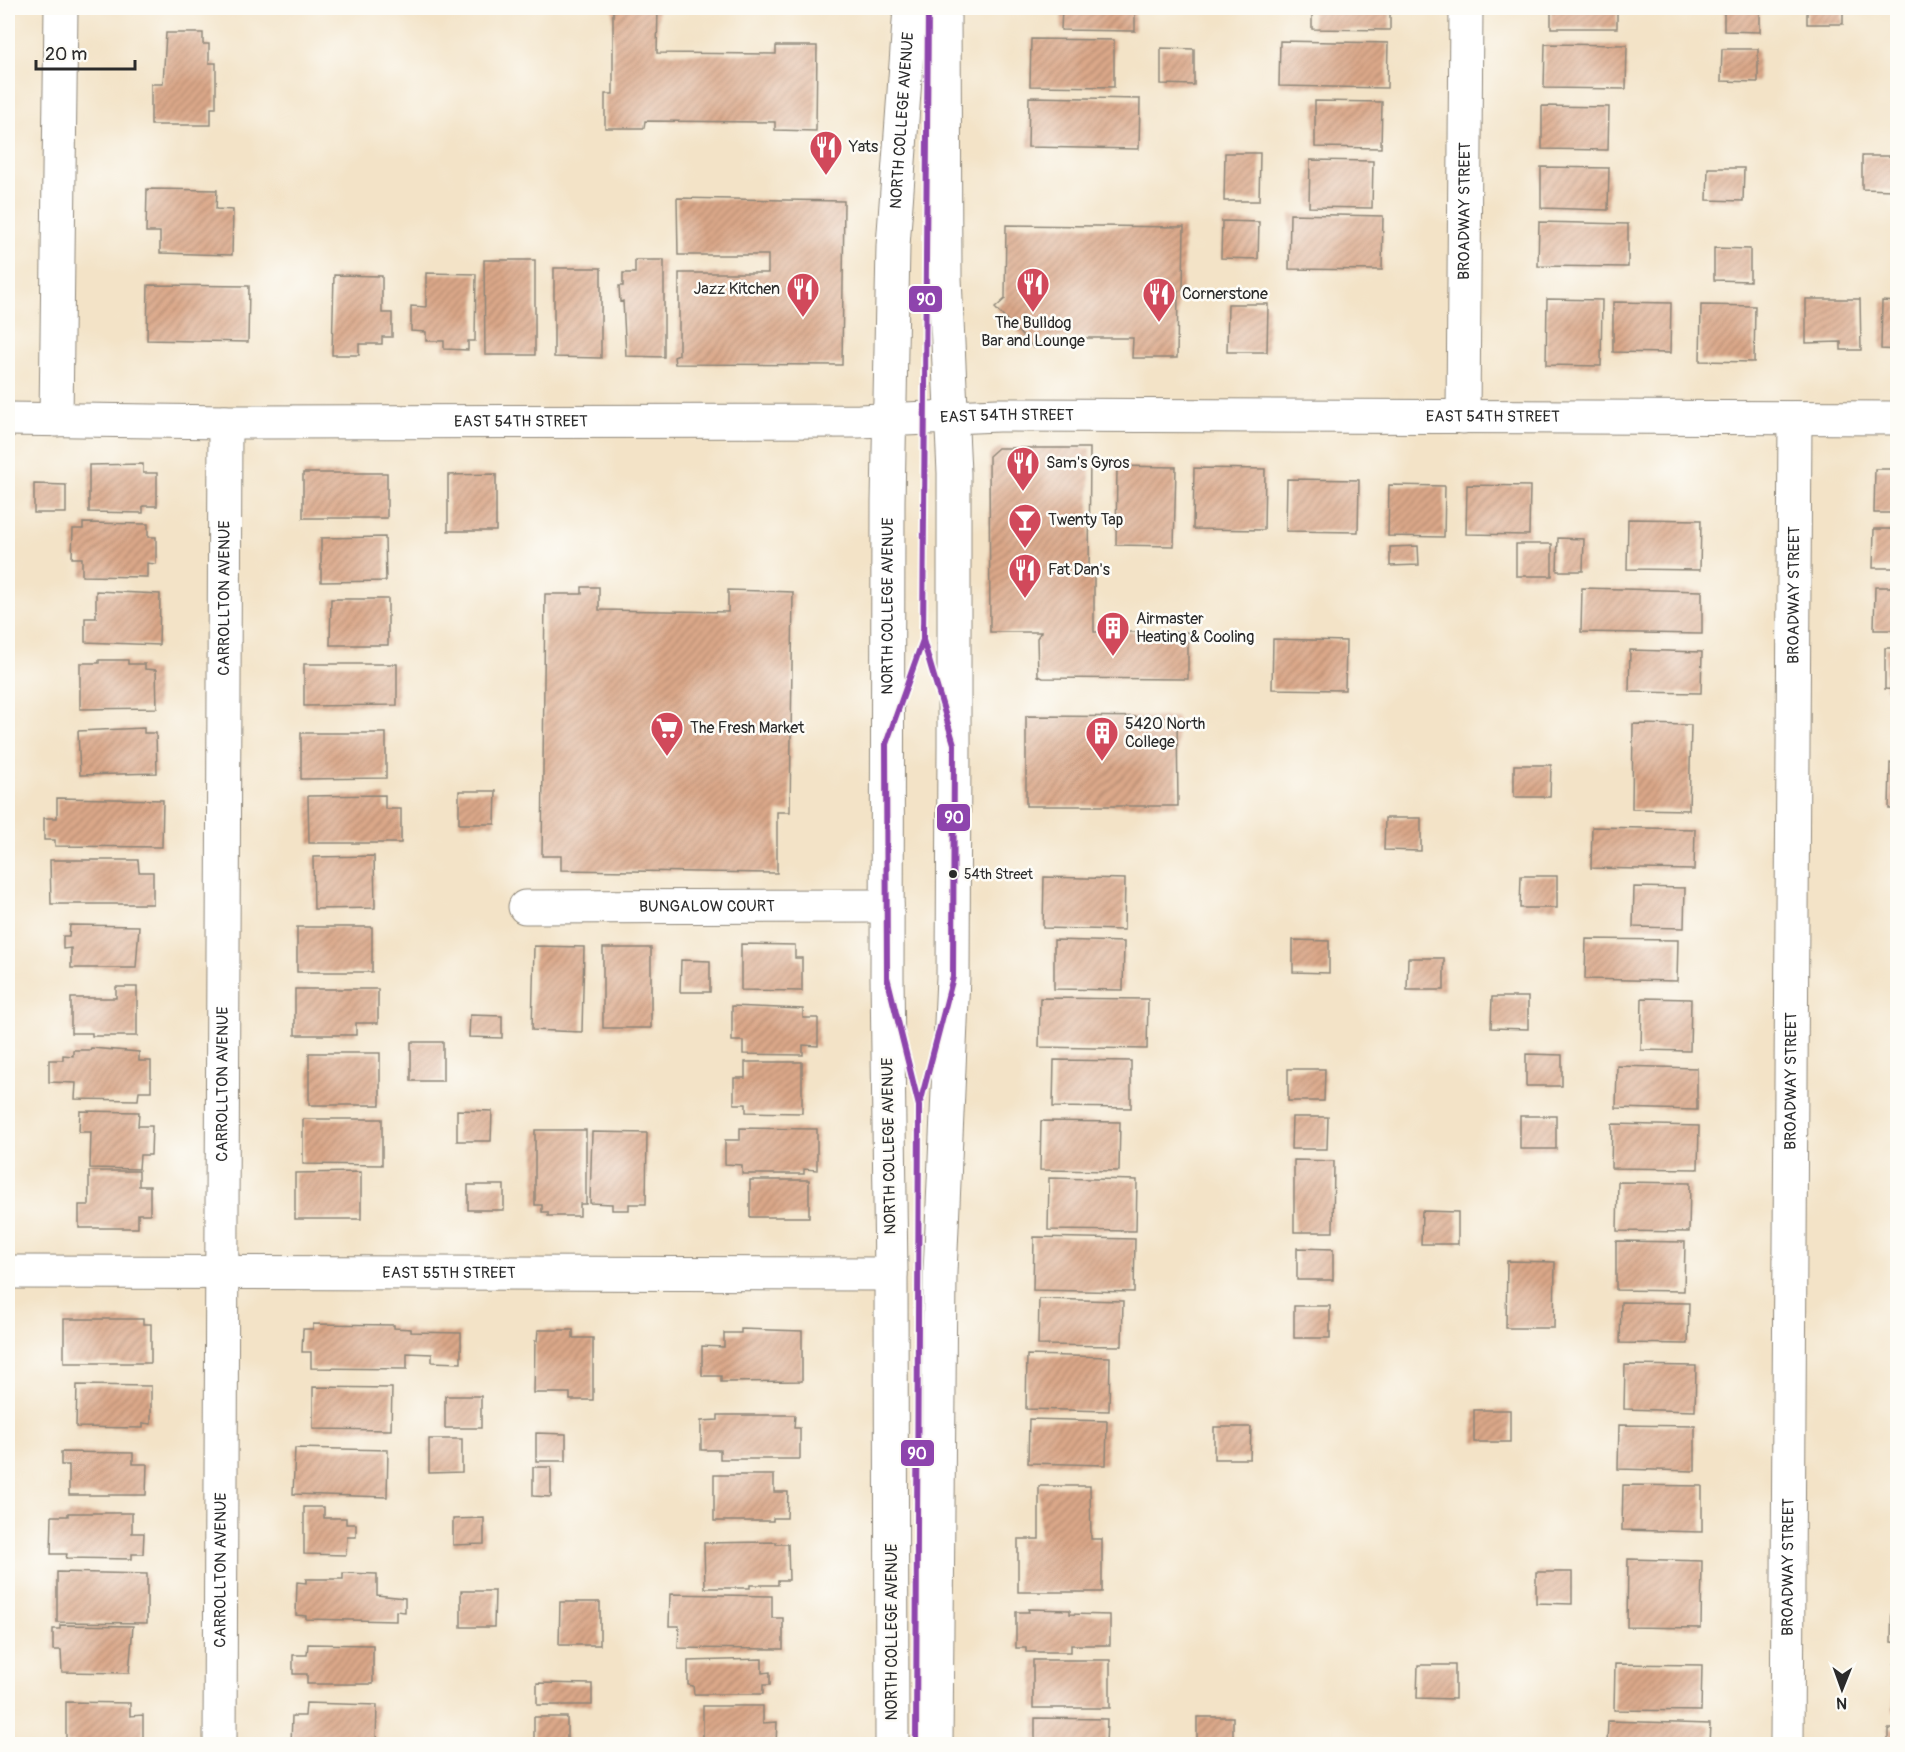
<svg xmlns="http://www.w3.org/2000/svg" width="1905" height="1752" viewBox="0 0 1905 1752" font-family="Pangolin,sans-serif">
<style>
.building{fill:url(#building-hatch)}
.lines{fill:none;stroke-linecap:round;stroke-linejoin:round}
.minor-casing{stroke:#8f8779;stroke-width:35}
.major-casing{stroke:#8f8779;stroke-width:35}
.minor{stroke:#fff;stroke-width:33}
.major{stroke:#fff;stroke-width:33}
.bus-1-casing{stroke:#fdfcf7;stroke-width:10}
.bus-1{stroke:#8e44ad;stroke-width:6}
.bus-dot{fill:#2b2b2b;stroke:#fdfcf7;stroke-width:2}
.labels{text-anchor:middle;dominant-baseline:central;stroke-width:5;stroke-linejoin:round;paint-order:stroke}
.bus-label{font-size:14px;fill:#2b2b2b;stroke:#fdfcf7;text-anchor:start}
.street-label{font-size:16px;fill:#2b2b2b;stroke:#fdfcf7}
.poi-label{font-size:16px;fill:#2b2b2b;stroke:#fdfcf7;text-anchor:start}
.line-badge{stroke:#fdfcf7;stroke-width:2}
.badge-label{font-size:16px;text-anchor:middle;font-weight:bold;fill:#fff}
</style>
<defs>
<pattern id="building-hatch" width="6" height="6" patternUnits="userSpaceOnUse" patternTransform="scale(1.5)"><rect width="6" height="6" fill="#dba889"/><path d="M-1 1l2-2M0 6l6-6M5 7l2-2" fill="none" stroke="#b28970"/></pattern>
</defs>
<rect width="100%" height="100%" fill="#fdfcf7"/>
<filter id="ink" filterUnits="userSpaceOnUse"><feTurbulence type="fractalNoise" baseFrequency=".0167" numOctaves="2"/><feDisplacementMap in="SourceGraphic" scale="12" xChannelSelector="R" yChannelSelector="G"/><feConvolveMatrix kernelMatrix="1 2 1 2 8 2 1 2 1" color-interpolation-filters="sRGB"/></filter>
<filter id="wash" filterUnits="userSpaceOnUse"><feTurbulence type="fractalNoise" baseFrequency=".008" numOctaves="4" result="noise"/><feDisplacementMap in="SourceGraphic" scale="24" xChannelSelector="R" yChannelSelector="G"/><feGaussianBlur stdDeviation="1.35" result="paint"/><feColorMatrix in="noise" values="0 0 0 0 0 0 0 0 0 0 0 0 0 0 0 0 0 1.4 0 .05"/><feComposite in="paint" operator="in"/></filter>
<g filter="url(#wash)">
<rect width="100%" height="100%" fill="#f3e3c7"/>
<g id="blocks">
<path class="building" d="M613,8H658L657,53L776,54V46H817L816,131L775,130V122L645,121L644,128H605V94H613Z
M1062,8H1135V31L1061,30Z
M1312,8H1390V30L1312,29Z
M1551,8H1617V28H1551Z
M1724,8H1760V32L1724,31Z
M1807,8H1843V24H1807Z
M166,33H203V44H209V63H216V108H211V125H151V84H163Z
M1031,39L1114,40V87L1030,86Z
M1280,41L1388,43L1387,88L1279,86Z
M1545,44L1627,45L1626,89L1544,88Z
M1161,48L1194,49V85L1161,84Z
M1722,49H1758V82L1721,81Z
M1029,97L1140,99L1139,149L1028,147Z
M1315,101L1382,102L1381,148L1315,147Z
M1542,106L1609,107L1608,150L1542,149Z
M1225,153H1260L1259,201H1224Z
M1862,156H1894L1893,190L1862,189Z
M1310,160L1373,161L1372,208L1309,207Z
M1541,167L1609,168L1608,210L1541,208Z
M1708,168H1744L1743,201L1707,200Z
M147,189L217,190L216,209L233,210L232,255L160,253V232H146Z
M677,198L844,201L842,365L675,364L674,357L679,355V273H768V255H678Z
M1290,214L1383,216L1382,270L1289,269Z
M1222,221L1259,222L1258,259L1221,258Z
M1539,222L1628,224V267L1538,266Z
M1006,225L1184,227L1183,290L1178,291L1177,358H1132L1133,338H1046L1034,348L995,308L1005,299Z
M1714,248L1750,249V281L1714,280Z
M484,260H535V355H485Z
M635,260H664V357L626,356L623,301L620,302L619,286H623V273H635Z
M554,268H601V358L554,357Z
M426,273L476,274L475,341H468V350L444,349V341H426V332L411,331V306L426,307Z
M334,275L382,276V313H392V337H382V344H359V355H332Z
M148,285L249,286L248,342L147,340Z
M1547,299L1602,300L1601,366L1546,365Z
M1806,299H1860L1861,350H1841V342L1806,343Z
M1882,301L1898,302V350L1881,349Z
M1613,302L1671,303L1670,353L1613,352Z
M1228,304H1268L1267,352H1227Z
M1701,305L1755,306L1754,362L1700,361Z
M998,448H1090L1089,575H1094V632H1188V679L1043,678L1038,676L1037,638L1041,632H990L989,456Z
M143,464V473H157V506H143V513L89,512V465Z
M1117,466L1176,467L1174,546L1116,545Z
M1194,468L1265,469L1264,530L1193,529Z
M1875,469H1898V513H1874Z
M303,473H387V518H303Z
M496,474V531H448V475Z
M1287,479L1359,480L1358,532L1286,531Z
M34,484L66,485V513H34Z
M1389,485L1445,486L1444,537L1388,536Z
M1467,485L1530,486L1529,535L1466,534Z
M1628,519L1701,520L1700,570L1627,569Z
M83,523L148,524V537H156V564L147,563V577L82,576V558H72L73,529H83Z
M1874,529H1898V568H1873Z
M385,537L386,581L321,582V538Z
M1558,538L1584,539L1583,571H1557Z
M1516,544H1552V576H1516Z
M1418,546L1419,565L1390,566V547Z
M582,587H599V610L728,612V590L793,592L790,812H777V873L561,870V856H542L545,594H582Z
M1875,587H1898V630H1874Z
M1582,588L1702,591V634L1581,632Z
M96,591L160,594L159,645L85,642V618H96Z
M331,599H388V645H330Z
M1273,639L1346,641L1345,690L1272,689Z
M1885,648H1898V690L1885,689Z
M1630,650L1702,652L1701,693L1629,692Z
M99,660H128V664H145V669L156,670L157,708L80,709V663H99Z
M304,664H397V705L304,706Z
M1895,706L1898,707V749H1894Z
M1026,716L1177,717L1178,806H1026Z
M1633,724L1691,725L1689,810L1632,809Z
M144,728V733H156L157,773L80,775L78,731Z
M301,733H386V778L301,779Z
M1890,763H1898V809H1889Z
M1514,765H1551L1550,797H1514Z
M459,791H496L495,824H459Z
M385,795V809H401V843H309L308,796Z
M57,798L163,800L162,847L55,846V840H44V818H57Z
M1385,818H1421V851L1384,850Z
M1592,827L1695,829L1694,870L1591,868Z
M1895,827H1898V867H1894Z
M374,856L375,908L314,909L313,857Z
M50,860H138L139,872H153V904H51Z
M1521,876H1557V908H1520Z
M1044,877L1125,879L1124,930L1043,928Z
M1634,887L1685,888L1684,928L1633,927Z
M70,925L139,926L136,968H71V948L63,949V936H69Z
M297,927H372V972H297Z
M1586,939L1678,940L1677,981L1585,979Z
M1054,940L1124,942L1123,990L1054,989Z
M1293,940L1329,941V973L1293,972Z
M741,944L795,945V958H802V991L741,990Z
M534,946L584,947L582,1032L532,1030Z
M603,948H651V1028H603Z
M1408,958H1444V990H1407Z
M681,960L710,961V992H680Z
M116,987H137V1036H92V1033H71V998H116Z
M295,989H378V1023H356V1035H295Z
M1492,997H1528V1029L1491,1028Z
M1040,998L1148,999L1147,1049L1039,1047Z
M1642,998L1691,999L1690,1051L1641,1050Z
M732,1006L803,1009V1018H818V1046L803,1045V1055L743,1054V1041H732Z
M470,1015L502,1016V1038L469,1037Z
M411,1042H443V1081H411Z
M91,1048L139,1052V1061H151V1091H139L138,1100L75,1099L76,1083L49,1082V1060H63V1055L73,1056V1050H90Z
M309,1053H380V1105H309Z
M1526,1054L1562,1055V1086H1526Z
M1054,1060L1131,1061V1108L1053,1107Z
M745,1062H802V1113L746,1112V1104H734V1078H745Z
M1617,1066L1697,1068V1110L1616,1108Z
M1288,1069H1325L1324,1101H1288Z
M457,1110L492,1111L491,1141H457Z
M80,1111L139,1112L138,1126H152L151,1155H140L139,1169L90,1168L91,1132H79Z
M1520,1116H1556V1149H1520Z
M1292,1117H1328L1327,1149H1291Z
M303,1119H382V1165L303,1164Z
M1041,1121L1120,1122L1119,1171L1040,1170Z
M1612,1124L1699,1126L1698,1169L1611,1168Z
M740,1128L817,1129V1170L804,1169V1174H742V1165L725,1164V1140H740Z
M535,1130H586V1204H580V1216H548V1212H542V1205H535Z
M592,1132L647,1133L646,1204H629V1210H612V1204L590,1203Z
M1294,1160L1334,1161L1333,1232H1294Z
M89,1171H139V1186H150V1214H138V1228H79V1205H89Z
M361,1172V1219H295V1173Z
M1049,1178L1137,1180L1136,1231L1048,1230Z
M750,1180H809V1217H750Z
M1618,1182L1690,1183L1689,1232L1617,1231Z
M468,1185H504V1210H468Z
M1893,1188H1898V1230H1892Z
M1422,1211L1458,1212V1244H1421Z
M1034,1237L1135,1239L1134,1292L1033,1290Z
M1616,1241L1685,1242L1684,1291L1616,1290Z
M1297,1248L1333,1249V1280H1297Z
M1507,1261L1555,1262L1554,1328H1506Z
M1039,1299L1123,1301L1122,1346L1038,1345Z
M1896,1301H1898V1347H1894Z
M1621,1302L1689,1303L1688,1344L1620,1343Z
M1294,1306H1330V1338H1294Z
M64,1319H143V1324H151V1363H64Z
M313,1324L394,1325V1328L411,1329V1332L461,1333V1363L432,1362V1354L407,1353V1369L311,1368V1352H302L303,1329H313Z
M741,1329L802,1331V1381L721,1382V1376H702V1346L724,1347V1333H741Z
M538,1330H573V1338H593V1400H570V1393H534L535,1341H537Z
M1027,1355L1110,1357L1109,1411L1026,1409Z
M1625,1365L1696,1366L1695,1411L1624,1409Z
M77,1385L151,1386V1424L143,1423V1428L76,1427Z
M313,1387L392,1388L391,1430L313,1429Z
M445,1396H481V1428H445Z
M1474,1410H1510V1442H1474Z
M718,1415H795L794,1428H800V1459H720V1450H701V1421L718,1420Z
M1029,1419L1107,1421L1106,1465L1028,1463Z
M1619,1425L1695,1426V1471L1618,1469Z
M1214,1427H1251L1250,1459H1214Z
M536,1433L566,1434V1461H536Z
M429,1439H462V1472L429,1473Z
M295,1448L388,1450L387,1497L293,1494Z
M61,1452L133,1453V1464H147L146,1495H69V1465H61Z
M533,1467H551V1497L533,1496Z
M714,1475H774V1492H788L787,1518H773V1521H714Z
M1623,1485L1702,1486V1532L1622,1530Z
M1039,1486H1090L1091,1539H1102V1592H1018V1539H1039Z
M304,1507H324V1518H346V1524H356V1537H347L346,1555L304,1554Z
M68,1513H132V1533H144L143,1554H132V1559L66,1558L67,1554H51L52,1516H68Z
M484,1518V1544L453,1545V1519Z
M776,1542V1544H788L789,1580H778V1585H750V1588H705L704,1543Z
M1628,1559L1702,1561L1701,1628L1627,1627Z
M57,1572L147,1574V1623L57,1622Z
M1536,1572H1572V1604L1536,1603Z
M343,1573L377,1574V1595L405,1598V1612L396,1611V1621L306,1619V1616L296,1615L297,1582L306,1583V1579H343Z
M461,1591H495L494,1627H461Z
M670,1594L772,1596V1618H783V1649L678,1648L679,1626H669Z
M1892,1597H1898V1643L1891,1642Z
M560,1602H600V1645H559Z
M1028,1609L1070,1610V1614L1110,1615V1645H1071V1652H1026V1648H1016V1612H1029Z
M60,1625L133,1626L129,1673L62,1672L61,1650H53V1629H60Z
M308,1644L373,1645V1684H307V1674H293V1655H307Z
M762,1659V1673L770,1672V1685H763V1694H694L693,1686L688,1685V1661Z
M1033,1660H1110V1708H1033Z
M1615,1664L1702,1665L1701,1711L1614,1710Z
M1894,1664H1898V1713L1893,1712Z
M1418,1665H1455V1699L1417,1698Z
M537,1683L592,1684V1705H537Z
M66,1702L130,1703V1716L143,1715V1744L66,1743Z
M306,1703L377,1705L376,1744H291L292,1716H305Z
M703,1706H763V1723L777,1722L776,1744H703Z
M534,1717H567V1744H534Z
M1197,1717H1233V1744H1197Z
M1035,1718L1107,1719L1106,1744H1035Z
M1608,1721L1710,1724L1709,1744H1607Z
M1888,1729H1898V1744H1888Z"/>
</g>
</g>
<g filter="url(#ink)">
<use href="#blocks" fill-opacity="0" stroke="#8f8779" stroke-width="1.5"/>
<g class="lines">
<defs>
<g id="minor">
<path id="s1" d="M1463,417L1466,8"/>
<path id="s2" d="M8,419L225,422L859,421L998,415L1898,418"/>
<path d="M56,420L61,8"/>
<path id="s3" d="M525,907L887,906"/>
<path id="s4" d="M8,1272L891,1274"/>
<path id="s5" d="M220,1744L225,422"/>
<path id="s6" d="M1787,1744L1795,418"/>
</g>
<g id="major">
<path id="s7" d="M892,1744L891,1274L887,977L888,502L893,246L910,8"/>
<path d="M936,1744L940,1273L953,977L954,744V473L945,278L944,8"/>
</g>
</defs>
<use href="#minor" class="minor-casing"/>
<use href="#major" class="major-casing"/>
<use href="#minor" class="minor"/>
<use href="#major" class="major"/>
<defs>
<path id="bus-1" d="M921,1100L953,977L954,744L923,640V625
M916,1744L919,1106L887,977L886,744L923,640L928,8"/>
</defs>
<use href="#bus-1" class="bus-1-casing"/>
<use href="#bus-1" class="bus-1"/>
</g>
</g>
<defs>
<symbol id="restaurant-pin" viewBox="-11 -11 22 30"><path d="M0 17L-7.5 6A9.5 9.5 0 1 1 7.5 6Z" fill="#d1495b" stroke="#fdfcf7"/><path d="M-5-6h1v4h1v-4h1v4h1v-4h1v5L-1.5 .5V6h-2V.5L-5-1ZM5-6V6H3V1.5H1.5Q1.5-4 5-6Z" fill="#fff"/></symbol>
<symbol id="bar-pin" viewBox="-11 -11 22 30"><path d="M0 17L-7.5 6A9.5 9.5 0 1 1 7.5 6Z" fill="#d1495b" stroke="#fdfcf7"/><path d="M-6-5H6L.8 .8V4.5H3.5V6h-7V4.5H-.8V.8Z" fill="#fff"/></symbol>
<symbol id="building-pin" viewBox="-11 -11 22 30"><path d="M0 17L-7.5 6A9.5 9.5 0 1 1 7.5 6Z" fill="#d1495b" stroke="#fdfcf7"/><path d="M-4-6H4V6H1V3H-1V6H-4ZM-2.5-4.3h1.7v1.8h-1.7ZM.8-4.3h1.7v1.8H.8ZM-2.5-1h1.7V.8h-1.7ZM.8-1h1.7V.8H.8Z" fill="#fff"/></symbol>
<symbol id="supermarket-pin" viewBox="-11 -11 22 30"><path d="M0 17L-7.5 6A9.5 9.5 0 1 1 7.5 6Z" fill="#d1495b" stroke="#fdfcf7"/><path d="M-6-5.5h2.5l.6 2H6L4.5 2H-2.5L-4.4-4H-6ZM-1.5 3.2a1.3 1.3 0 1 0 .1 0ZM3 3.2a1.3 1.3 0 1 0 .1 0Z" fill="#fff"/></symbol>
</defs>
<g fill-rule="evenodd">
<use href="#restaurant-pin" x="807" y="128" width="38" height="52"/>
<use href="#restaurant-pin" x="1014" y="265" width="38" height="52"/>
<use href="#restaurant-pin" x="784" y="270" width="38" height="52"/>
<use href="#restaurant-pin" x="1140" y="275" width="38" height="52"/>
<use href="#restaurant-pin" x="1004" y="444" width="38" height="52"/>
<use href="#bar-pin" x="1006" y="501" width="38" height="52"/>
<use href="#restaurant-pin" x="1006" y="551" width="38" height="52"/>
<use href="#building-pin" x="1094" y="609" width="38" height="52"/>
<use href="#supermarket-pin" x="648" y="709" width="38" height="52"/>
<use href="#building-pin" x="1083" y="714" width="38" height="52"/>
</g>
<circle class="bus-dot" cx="953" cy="874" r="5"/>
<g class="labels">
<g class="bus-label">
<text x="964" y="874">54th Street</text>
</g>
<g class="street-label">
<text stroke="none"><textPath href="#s7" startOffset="1624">NORTH COLLEGE AVENUE</textPath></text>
<text stroke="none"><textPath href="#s1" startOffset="206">BROADWAY STREET</textPath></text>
<text stroke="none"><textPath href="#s2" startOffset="999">EAST 54TH STREET</textPath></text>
<text stroke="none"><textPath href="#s2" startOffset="1485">EAST 54TH STREET</textPath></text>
<text stroke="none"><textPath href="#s2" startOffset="513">EAST 54TH STREET</textPath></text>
<text stroke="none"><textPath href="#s6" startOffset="1149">BROADWAY STREET</textPath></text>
<text stroke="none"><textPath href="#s5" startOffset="1146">CARROLLTON AVENUE</textPath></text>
<text stroke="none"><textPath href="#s7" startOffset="1138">NORTH COLLEGE AVENUE</textPath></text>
<text stroke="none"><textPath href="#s3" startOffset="182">BUNGALOW COURT</textPath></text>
<text stroke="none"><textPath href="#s6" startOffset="663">BROADWAY STREET</textPath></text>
<text stroke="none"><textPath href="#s5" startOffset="660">CARROLLTON AVENUE</textPath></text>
<text transform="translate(889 1146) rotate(-91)">NORTH COLLEGE AVENUE</text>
<text stroke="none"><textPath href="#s4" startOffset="441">EAST 55TH STREET</textPath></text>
<text stroke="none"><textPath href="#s6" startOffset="177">BROADWAY STREET</textPath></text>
<text stroke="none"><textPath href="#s5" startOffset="174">CARROLLTON AVENUE</textPath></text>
<text transform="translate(892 1632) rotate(-90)">NORTH COLLEGE AVENUE</text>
</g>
<g class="poi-label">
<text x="849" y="147">Yats</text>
<text x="780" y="289" text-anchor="end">Jazz Kitchen</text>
<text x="1182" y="294">Cornerstone</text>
<text x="1033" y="323" text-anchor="middle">The Bulldog<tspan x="1033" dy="18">Bar and Lounge</tspan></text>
<text x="1046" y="463">Sam's Gyros</text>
<text x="1048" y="520">Twenty Tap</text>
<text x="1048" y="570">Fat Dan's</text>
<text x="1136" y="619">Airmaster<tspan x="1136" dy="18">Heating &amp; Cooling</tspan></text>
<text x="1125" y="724">5420 North<tspan x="1125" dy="18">College</tspan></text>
<text x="690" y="728">The Fresh Market</text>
</g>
</g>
<g class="line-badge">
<rect x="908" y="285" width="35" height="28" rx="6" fill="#8e44ad"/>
<rect x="936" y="803" width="35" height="29" rx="6" fill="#8e44ad"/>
<rect x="900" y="1439" width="35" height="28" rx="6" fill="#8e44ad"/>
</g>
<g class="badge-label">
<text x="926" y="305">90</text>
<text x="954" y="823">90</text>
<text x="917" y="1459">90</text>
</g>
<rect width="1905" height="1752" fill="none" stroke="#fdfcf7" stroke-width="30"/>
<g transform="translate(1842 1689) rotate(181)" stroke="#fdfcf7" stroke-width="4.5" paint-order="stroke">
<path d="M0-4.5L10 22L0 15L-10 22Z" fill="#2b2b2b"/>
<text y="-9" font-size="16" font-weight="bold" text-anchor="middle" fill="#2b2b2b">N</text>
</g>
<path d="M36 60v9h99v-9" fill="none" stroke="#2b2b2b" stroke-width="3"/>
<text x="45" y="60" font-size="18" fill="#2b2b2b" stroke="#fdfcf7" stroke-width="4.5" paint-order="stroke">20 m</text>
</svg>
